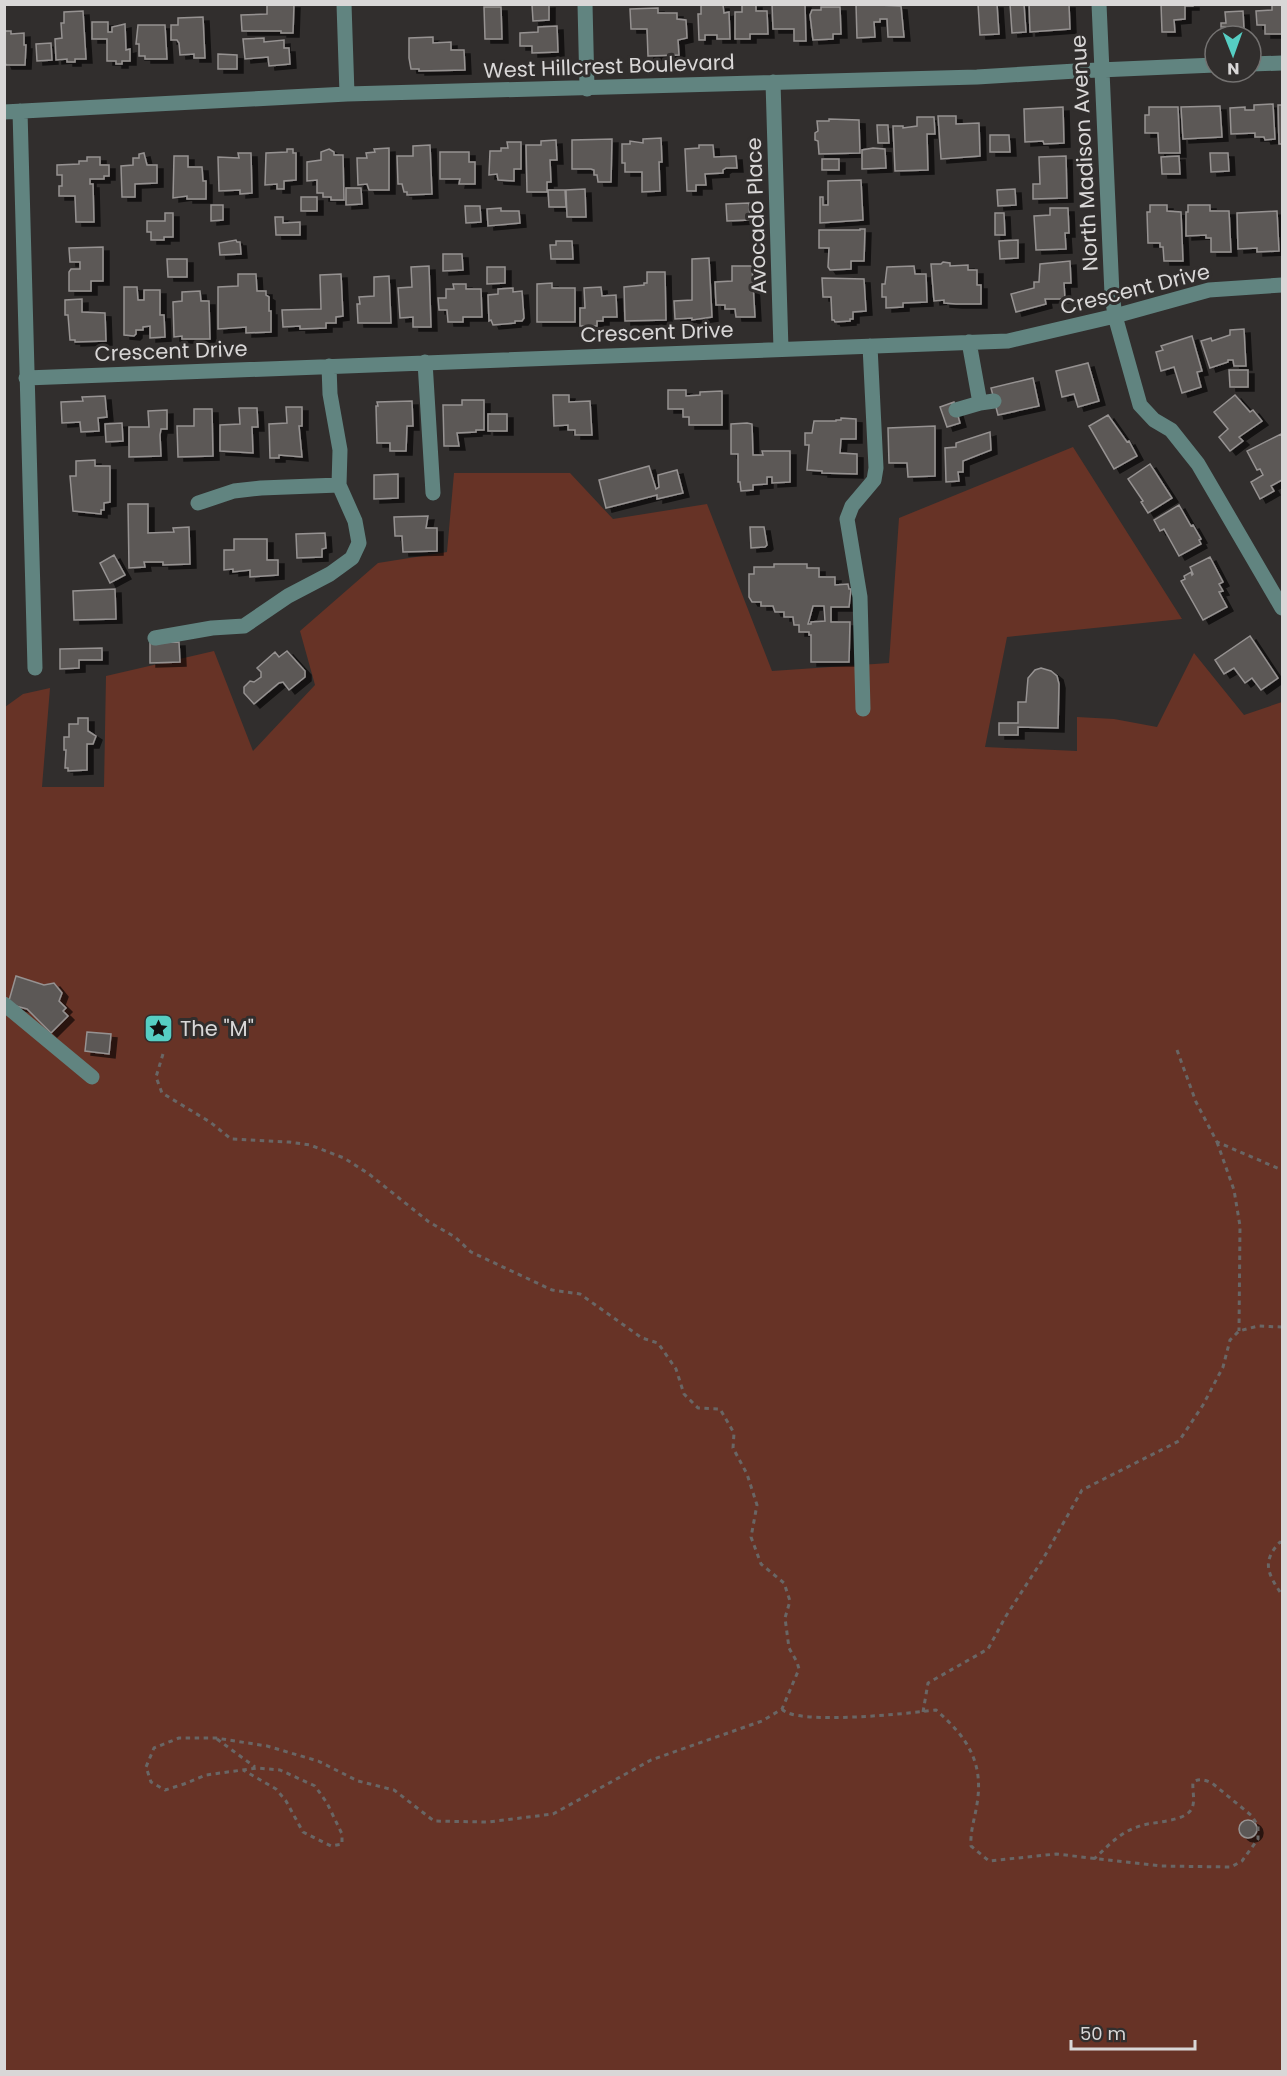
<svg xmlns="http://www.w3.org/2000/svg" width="1287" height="2076" viewBox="0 0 1287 2076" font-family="Poppins,sans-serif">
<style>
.green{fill:#673326}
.building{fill:#5b5857;stroke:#969291;stroke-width:1.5;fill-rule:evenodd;filter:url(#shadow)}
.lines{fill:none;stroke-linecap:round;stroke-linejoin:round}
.path{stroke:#696665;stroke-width:3;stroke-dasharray:4.5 4.5;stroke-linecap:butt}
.minor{stroke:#618480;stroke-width:15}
.labels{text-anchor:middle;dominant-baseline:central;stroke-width:6;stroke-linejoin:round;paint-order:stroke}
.street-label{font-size:21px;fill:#d9d7d7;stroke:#312e2d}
.poi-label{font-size:21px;fill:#d9d7d7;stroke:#312e2d;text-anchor:start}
</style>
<defs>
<filter id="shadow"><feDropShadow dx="6" dy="4" stdDeviation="0" flood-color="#0009"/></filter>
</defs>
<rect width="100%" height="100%" fill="#312e2d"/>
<path class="green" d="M1073,447L1182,619L1007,637L985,747L1077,751V717L1114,719L1157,727L1194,653L1244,715L1282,702V2071L5,2072V707L23,694L50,688L42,787H104L106,676L214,651L253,751L315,685L300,631L378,563L447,552L454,473H570L613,519L707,504L772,671L889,663L899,518Z"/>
<path class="building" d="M267,4H294L293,33H281V31H242L241,15L267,14Z
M549,4V20L533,21L532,5Z
M742,4H756V11H767L768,34H750V39H735V12H742Z
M772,4H805L806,41H794V29H773Z
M856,4L901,6L904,37H888L887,19H880V22H874L875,37L857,38Z
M978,4H997L999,34L980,35Z
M1010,4H1024L1026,32L1012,33Z
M1029,4H1069L1070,29L1030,32Z
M1161,4H1193V6H1185V19L1174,20L1175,32H1162Z
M1272,4H1282V34H1265V25H1257L1256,11L1272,10Z
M701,5H723L724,13L729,12L730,39H717V35H705V40H699L698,14H701Z
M484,7H501L502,39H485Z
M821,7H840L841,34H833V39L813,40L810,15L812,10H821Z
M658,8V13H677V19L686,20L687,38L678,40L679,55L648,56L647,29H631L630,9Z
M83,11L86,59H75V62H67V59L56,60L55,39L62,38L61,23H64V12Z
M1243,11L1244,29L1226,30V27H1221V23H1226L1225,12Z
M203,17L205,58H194V54L180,55L179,43L177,40H171V25H178V18Z
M92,22H108V32H112V27L125,24L126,50L130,49V61H122V64H116V61H107V39H92Z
M138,25H165L167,59H145V56H139V44H136Z
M557,26L558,52L532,53V46H520V33L538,32V27Z
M4,31H11V34L24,33V45H26L25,65H6L4,60Z
M433,37V43L451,42V50H464L465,70L419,71V69H411L409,58V38Z
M264,38V42L284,40V48H289L290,64L269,66L268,57L245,59L243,39Z
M51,43L52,60L37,61L36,44Z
M218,54L237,55V69H218Z
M1273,104L1275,139L1265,140L1264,137H1255V133L1231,134L1230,108L1245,107V110H1254V105Z
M1278,105H1282V144H1279Z
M1220,106L1222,137L1183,139L1181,107Z
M1063,107L1064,143L1044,144L1043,141L1025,142L1024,109Z
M1149,107H1178L1180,153H1159L1158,133H1145V115H1149Z
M938,116H956V124L979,123L980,156L941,159Z
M917,117H934L935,134H927L928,170L895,171L893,126H903V128L917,126Z
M829,119L859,120L860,153L819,154L818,141L815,140V133L818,131L817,121H829Z
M877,125H888L889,143H878Z
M990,135H1009L1010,152H990Z
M661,138L662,162H659L660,191L642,192V172H625V163H622V144H630V141L643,143V139Z
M612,139L611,182H598L597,175H594V170L591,169H572V140Z
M556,140L557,160H550L551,182H547V192H527L526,145H541V141Z
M507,142H521V169H514V181L498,180L497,174L489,175L490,151H501V148H508Z
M430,145L432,194L407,195V192H404L402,184H398L397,156H413V146Z
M699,145H713L714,157L736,156L737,168H726L723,170V173L705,174L706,185H696V191H687L685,149L699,148Z
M389,148V190H369L367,184L358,185L357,158H367L366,153L375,152L374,149Z
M873,148L885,149L886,168L862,169V150Z
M287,149H293V153H296V180L284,181V189H277V184L265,185L266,153L287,152Z
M329,149L334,152V155H343L344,200H331V197H323V193H317V180L307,181V162L321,160V152Z
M440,152H469V162H475V184H459L460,179H440Z
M144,153L147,165H157V183L135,184V197H122L121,166L133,165V158H139V154Z
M238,153H251L252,193L240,194V190L219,191L218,157L239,158Z
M1210,153H1228L1229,171L1211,172Z
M174,156H188V167H202L203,181H206V199H187V196L173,198Z
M1066,156L1067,198L1033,199V184H1040L1039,157Z
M1179,156L1180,174H1162L1161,157Z
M87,157H100V165H109V176H104V179H90V184H93L94,222H76L75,196H59V186H62V175H57V165L79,164V161H87Z
M822,159H839V170H822Z
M861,180L863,220L820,223V197H823V205H828V181Z
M346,188H361L362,204L346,205Z
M585,189L586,217H567L566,190Z
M1015,189L1016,205L998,206L997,190Z
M548,190H565L566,207H549Z
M301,197H317V211H301Z
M749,203L750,220L727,221L726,204Z
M211,205H223V220L211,221Z
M1150,205H1167V211L1181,212L1183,261H1164L1163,247H1160V243H1148L1147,212H1150Z
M1188,205H1210V211H1229L1231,252H1211V238H1206V235L1186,236V212H1188Z
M465,206H480L481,222L466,223Z
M501,208V211H519L520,223L488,226L487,209Z
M1050,208H1068L1069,233H1065L1066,249L1036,250L1034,216L1050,215Z
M1277,211L1279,251L1257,252V248L1238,249L1237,213Z
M165,213H173V237H164V240H151V232H147V221H165Z
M995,213H1004L1005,235H995Z
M275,217H283V223L300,222V235H276Z
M860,229H865L864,261H851V269L830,270L828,267L829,248H819V230H860Z
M236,240L237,242H240L241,254L220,255L219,243Z
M1018,240V258L1000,259L999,241Z
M556,241H572L573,259H551L550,245H556Z
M103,247V281H91V291H69V272L71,269H80V262H70L69,248Z
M443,254H462L463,270L443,271Z
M709,258L712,317L692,320V318L675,319L674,301L692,300V259Z
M167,259H187V277H168Z
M1070,261L1071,283H1064L1065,299H1045L1046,304L1016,312L1011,294L1034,288V282H1039L1040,264Z
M943,262L950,263V266L968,265V270H977V285H981V304H956L944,303V300L934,301L931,264H941Z
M429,266L431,327H413V317L400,318L398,288L412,287L411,267Z
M732,266H752L755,317H736L735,309H725V305H716L715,282L732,281Z
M914,266L915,274H926L927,302L903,303V307L886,308V297H882V284H885L887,267Z
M487,267H505V283L487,284Z
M647,272H665L666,320L625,321L624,287L644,285V283H647Z
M238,274H256L257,291H266V295L269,297V311H271V332L246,333V327L218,329V287L238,286Z
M341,274L343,316L336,317V323H326V328L300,329V326L283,327L282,310L321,309L320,275Z
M389,276L391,323H358L357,304H360L359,297L374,296V277Z
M822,278L864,279L866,311L853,312V319H850V321L835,322L834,320H832L831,297H823Z
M552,283V288H575V322H537V284Z
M453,284H466V289H481L482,317H463V322H448L447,310H439L438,298H446V289H454Z
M124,287H137L138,300H144V290H160V315H164L165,337L150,338V326L143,327V330H136V334L134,336L124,335Z
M601,287L602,296L616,295L617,317H603V321H597V326H580V308H585L584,288Z
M513,288V292L522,291L524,318L522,321H515V323L493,325L491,320L489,321L488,295L498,294V289Z
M200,291L201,301H209L210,339H182V336L174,337L173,302L182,301V292Z
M82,299V312L105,313L106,341L75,342V340H70L68,315H65V300Z
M1244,329L1246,366H1234L1233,360H1228V362L1210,368L1201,341L1211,338L1212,341L1230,335V330Z
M1192,336L1202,371L1197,372L1201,387L1182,393L1174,367L1161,371L1156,352L1163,350L1161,346Z
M1088,363L1099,401L1078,407L1074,394L1062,397L1056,371Z
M1229,370H1248V387H1230Z
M1033,378L1039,406L998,415L991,388Z
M668,390H686V396L700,395V392L722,391V425H689V417H683V409H668Z
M553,395H569V402L590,401L592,435H575V430H568V425L554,426Z
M1235,395L1250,412L1253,410L1262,421L1239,437L1243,441L1230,451L1219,437L1228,429L1214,412Z
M105,396L107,417L98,418L99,431L81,432L80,422L62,423L61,402L83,401L82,397Z
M462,400H484V430H476V432L457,433L459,446H444L443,405H462Z
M412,401L413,426H407L406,451H390V443H377L376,406H378L377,402Z
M954,402L960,423L947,427L940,407Z
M286,407H302V426H299L302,457L279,455V458H270L269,424L287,423Z
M239,408H257L258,427H252L253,453L220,451V425L240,424Z
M194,409H212L213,456L178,457L177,426H194Z
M167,410V429H161L160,435L161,456L129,457V427H149L148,411Z
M488,414H507V431H488Z
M1108,415L1127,442L1129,441L1137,456L1114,469L1089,426Z
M841,418L856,419V439H841L840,453L857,454V474L822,473V471L807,470L809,445H805V433H812L814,421H836V420H841Z
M122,423L123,441L106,442L105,424Z
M747,423L752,424L753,455H763L762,451H790V482L772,483V477H767V484L753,485V490L741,491L740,482H738V454H731V424Z
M935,426V476L908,477L907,463H889L888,428Z
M990,432L991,450L963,461V472H958L959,481L946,482L945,448L956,447V443Z
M1281,434L1282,437V480L1271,486L1274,491L1260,499L1251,482L1263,475L1260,469L1257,470L1247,451Z
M95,460V466H110V502L104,503V510H101V514L73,511L70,476H76V461Z
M1150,464L1172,498L1148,513L1141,502L1143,501L1128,479Z
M649,466L656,489L659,487L658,475L677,470L683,493L657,499V495L606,508L599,480Z
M398,474V498L374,499V475Z
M128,504H148V533L174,532L173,528L189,527L190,564L163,565V562H144L145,567L129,568Z
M1179,505L1191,526L1193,525L1201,539L1199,540L1201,544L1179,556L1164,529L1160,531L1154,520Z
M428,516L426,528H437V551L403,552L402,536H395L394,517Z
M750,527H764L767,545L765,547L751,548Z
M325,533L326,548L322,549V557L297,558L296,534Z
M234,539H267V560H278V575L250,577V570L233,572V569L224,570V550H234Z
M114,555L125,575L110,583L100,563Z
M1210,557L1223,582L1219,584L1223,591L1219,592L1227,607L1203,620L1181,581L1185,579L1184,576L1191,572L1192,575L1193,574L1190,567Z
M774,564H807V568H819V577H835V585L848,584L849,589H851L849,607H831V622H850L849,662H811V635H809V632H799V625H794L793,617H784V612H775L773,606H761V602H752L749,597V574H754V567H774ZM813,606H824L825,621L811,622V624H808Z
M115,589L116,619L74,620L73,591Z
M1250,636L1278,678L1261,690L1252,678L1245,683L1234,668L1224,674L1215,660Z
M179,642L180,662L150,663V643Z
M102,648V660H79V668L60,669V649Z
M287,651L305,671V677L289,690L283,682L279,683L254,704L244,693V687L250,681L254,682L261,677V672L257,668L275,652L279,657Z
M1041,668L1051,671L1057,676L1059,684L1058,728L1018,727V735H999V723H1018V702H1026L1028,678L1035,670Z
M78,718H88V731L96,736L93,744H87V770L68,771V768H65L66,750H64V737H69V724H78Z
M16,976L44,985L54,983L62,993L59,1001L66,1008L63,1011L68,1016L51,1033L27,1009L8,1004Z
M87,1032L111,1034L109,1054L85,1051Z
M1239 1829a9 9 0 1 1 18 0a9 9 0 1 1-18 0Z"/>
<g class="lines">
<path class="path" d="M1177,1050L1196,1102L1217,1142L1282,1170
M163,1054L156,1077L162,1093L210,1122L231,1139L289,1142L310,1145L344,1158L369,1174L429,1222L455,1237L471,1252L552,1290L580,1294L642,1338L658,1343L676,1369L684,1394L698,1408L720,1409L734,1433L733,1448L747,1474L757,1505L751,1537L761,1564L784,1583L790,1601L785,1618L789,1648L797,1662L799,1669L782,1709L762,1721L651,1760L553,1814L488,1822L434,1821L394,1790L358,1781L318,1761L267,1746L216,1738H179L154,1748L146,1767L151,1782L165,1790L184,1784L206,1775L257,1768L280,1770L315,1786L327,1803L342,1834V1844L331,1846L303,1832L286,1801L276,1789L243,1770
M1217,1142L1234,1190L1240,1226L1239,1331
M1282,1543L1280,1542C1261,1562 1268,1574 1282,1595
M782,1709C795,1726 911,1713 936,1710C967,1737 984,1762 977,1804C975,1818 970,1831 971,1846L989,1861L1056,1854L1161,1866L1231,1867L1242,1861L1258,1839V1826L1252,1816L1212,1783C1205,1780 1200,1778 1193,1782C1192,1791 1196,1802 1191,1810C1184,1821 1155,1822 1143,1825C1121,1831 1110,1844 1094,1859
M923,1712L928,1683L988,1649L1006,1616L1043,1559L1082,1490L1179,1441L1203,1405L1223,1367L1230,1340L1239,1331L1258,1326L1282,1327
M217,1739L255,1767"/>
<path class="minor" d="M344,4L347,94
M585,4L587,89
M1099,4L1112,294L1115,316L1140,405L1154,420L1171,430L1198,464L1282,608
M1251,64L1282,63
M773,82L781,349
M20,111L35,668
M4,112L347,94L977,77L1076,71L1215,65
M969,342L980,403L994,401
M425,362L433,493
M26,378L1008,341L1115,316L1209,290L1282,285
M956,410L980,403
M198,503L234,491L261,488L339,485L340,450L330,394L329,366
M155,638L212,628L244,626L288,596L330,574L352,558L359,543L355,521L339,485
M863,709L860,597L847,519L852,506L874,480L876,468L870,346
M4,1004L92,1077"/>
</g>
<defs>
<symbol id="sight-square" viewBox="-11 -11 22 22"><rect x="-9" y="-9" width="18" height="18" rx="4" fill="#56cec3" stroke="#312e2d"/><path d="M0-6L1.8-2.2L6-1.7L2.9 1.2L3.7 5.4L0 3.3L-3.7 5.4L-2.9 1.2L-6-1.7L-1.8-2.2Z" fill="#111"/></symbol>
</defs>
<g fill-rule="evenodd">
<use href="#sight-square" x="142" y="1012" width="33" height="33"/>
</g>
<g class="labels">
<g class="street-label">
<text transform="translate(609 66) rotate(-2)">West Hillcrest Boulevard</text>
<text transform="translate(1084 153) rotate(-93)">North Madison Avenue</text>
<text transform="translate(756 216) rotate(-92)">Avocado Place</text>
<text transform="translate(1135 289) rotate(-14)">Crescent Drive</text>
<text transform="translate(657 332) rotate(-2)">Crescent Drive</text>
<text transform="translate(171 351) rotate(-2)">Crescent Drive</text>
</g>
<g class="poi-label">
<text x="180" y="1028">The "M"</text>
</g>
</g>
<rect width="1287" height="2076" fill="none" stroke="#d9d7d7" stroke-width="12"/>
<g transform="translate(1233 54) rotate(179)"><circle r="28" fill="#312e2d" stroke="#747271" stroke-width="1.5"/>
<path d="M0-4.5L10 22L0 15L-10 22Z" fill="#56cec3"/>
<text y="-9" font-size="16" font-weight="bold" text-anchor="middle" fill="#d9d7d7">N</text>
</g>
<path d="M1071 2040v9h124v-9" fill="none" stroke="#d9d7d7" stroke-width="3"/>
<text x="1080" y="2040" font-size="18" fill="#d9d7d7" stroke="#312e2d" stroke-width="4.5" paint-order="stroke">50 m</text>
</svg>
